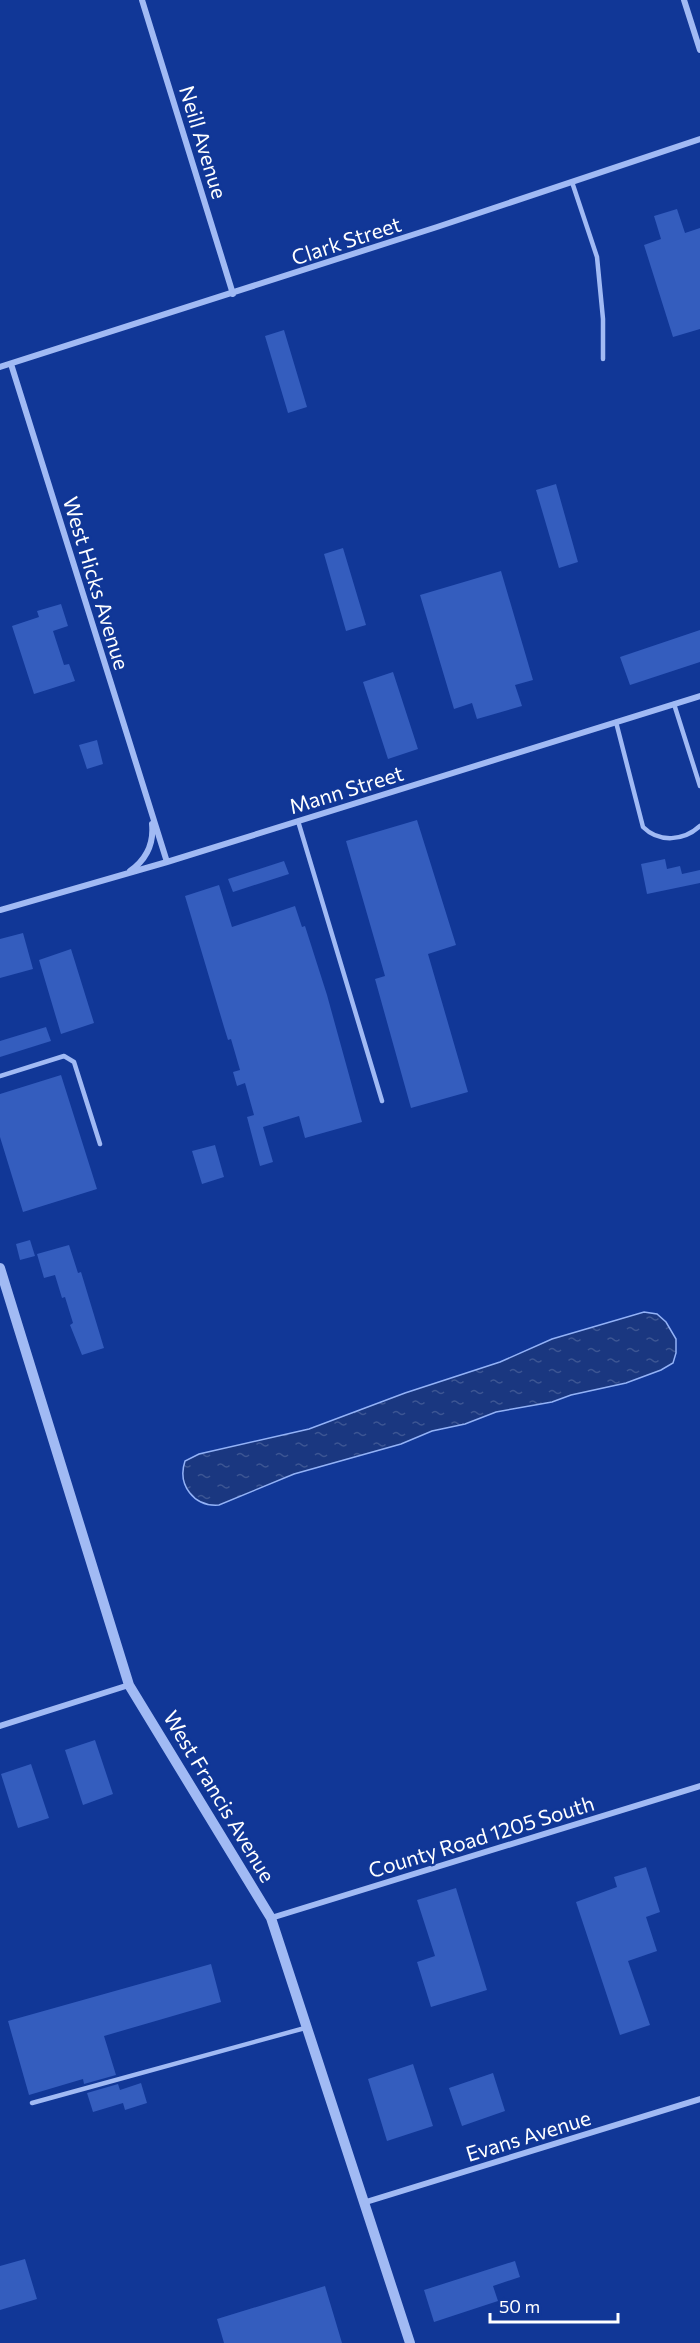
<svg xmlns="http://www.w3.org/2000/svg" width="700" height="2343" viewBox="0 0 700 2343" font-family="Commissioner,sans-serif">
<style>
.water{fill:url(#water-ripples);stroke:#93b2f7;stroke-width:1.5}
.building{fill:#345dbe}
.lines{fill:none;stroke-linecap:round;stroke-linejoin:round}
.service{stroke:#a1baf4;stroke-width:4.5}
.minor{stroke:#a1baf4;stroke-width:6}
.tertiary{stroke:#a1baf4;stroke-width:10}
.labels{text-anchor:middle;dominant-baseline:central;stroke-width:4.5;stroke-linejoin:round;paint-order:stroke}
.street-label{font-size:21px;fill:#fff;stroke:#113797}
</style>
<defs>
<pattern id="water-ripples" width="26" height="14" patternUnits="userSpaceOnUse" patternTransform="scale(1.5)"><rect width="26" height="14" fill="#1a3780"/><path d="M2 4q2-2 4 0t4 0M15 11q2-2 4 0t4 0" fill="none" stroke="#3c5593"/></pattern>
</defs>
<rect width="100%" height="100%" fill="#113797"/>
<path class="water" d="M644,1312L657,1314L666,1322L676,1339V1353L673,1363L661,1370L626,1383L571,1395L552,1402L496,1412L465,1424L432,1431L401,1444L294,1474L219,1505C194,1507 177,1485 185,1461L199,1454L309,1429L405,1393L500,1362L552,1339Z"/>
<path class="building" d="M677,209L685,233L700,228V329L673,337L644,245L661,239L654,216Z
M284,330L307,407L288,413L265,336Z
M556,484L578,562L559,568L536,490Z
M343,548L366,625L346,631L324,554Z
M501,571L533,680L515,685L522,706L477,719L472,703L454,709L420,595Z
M61,604L68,626L53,631L64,665L69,664L75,681L34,694L12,626L39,617L37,611Z
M700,630V662L630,685L620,657Z
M393,672L418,749L388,759L363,682Z
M97,740L103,764L87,769L79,745Z
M417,820L456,945L428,954L468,1092L411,1108L375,979L385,976L346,841Z
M665,859L667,869L680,866L682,874L700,870V883L647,894L641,864Z
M284,861L289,874L233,892L228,879Z
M219,885L232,927L295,906L302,927L305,926L327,995L362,1122L305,1138L299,1116L263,1127L273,1162L260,1166L247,1117L254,1115L245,1083L237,1086L233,1072L240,1070L231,1039L228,1040L224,1027L185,896Z
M23,933L33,969L0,978V939Z
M71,949L94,1023L61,1034L39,960Z
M46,1027L51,1041L0,1057V1041Z
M61,1075L97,1189L23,1212L0,1137V1094Z
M215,1145L224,1177L202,1184L192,1151Z
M30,1240L35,1256L20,1260L16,1244Z
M69,1245L78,1273L81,1272L104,1348L82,1355L70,1325L73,1323L65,1297L62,1298L55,1275L44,1278L37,1254Z
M95,1740L113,1794L83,1805L65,1750Z
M31,1764L49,1818L18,1828L1,1774Z
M646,1867L660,1912L646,1917L657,1951L628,1961L650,2025L620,2035L576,1902L617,1887L614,1877Z
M456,1888L487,1990L431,2007L417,1962L435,1956L417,1900Z
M211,1964L221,2002L104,2036L116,2075L84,2084L83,2079L29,2095L8,2021Z
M413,2064L433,2126L387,2141L368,2079Z
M493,2073L505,2111L462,2126L449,2088Z
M141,2083L147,2103L125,2110L123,2103L93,2112L87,2093L118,2084L120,2090Z
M25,2259L37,2299L0,2310V2266Z
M515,2261L520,2277L493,2286L498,2301L434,2322L424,2290Z
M325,2286L342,2343H224L217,2319Z"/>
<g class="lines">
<path class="service" d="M572,182L597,257L603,319V359
M674,704L700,786
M616,722L643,827C659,843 684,841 700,826
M298,821L382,1101
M0,1076L64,1056L74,1062L100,1144
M32,2103L305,2028"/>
<path class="minor" d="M142,0L233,294
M684,0L700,50
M11,364L167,862
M0,367L437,227L700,139
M130,871C147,859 154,844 152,824
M0,910L167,862L700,696
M0,1726L129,1685
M271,1918L700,1786
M366,2202L700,2099"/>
<path class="tertiary" d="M0,1268L129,1685L271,1918L410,2343"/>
</g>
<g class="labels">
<g class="street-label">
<text transform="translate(204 142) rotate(73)">Neill Avenue</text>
<text transform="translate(346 240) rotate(-18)">Clark Street</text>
<text transform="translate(97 583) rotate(73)">West Hicks Avenue</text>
<text transform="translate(346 789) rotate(-17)">Mann Street</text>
<text transform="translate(220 1796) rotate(59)">West Francis Avenue</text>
<text transform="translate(481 1836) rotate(-17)">County Road 1205 South</text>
<text transform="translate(528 2135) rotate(-17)">Evans Avenue</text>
</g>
</g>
<path d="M490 2313v9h128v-9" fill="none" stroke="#ffffff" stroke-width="3"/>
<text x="499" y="2313" font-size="18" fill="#ffffff" stroke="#113797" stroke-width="4.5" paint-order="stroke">50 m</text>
</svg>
